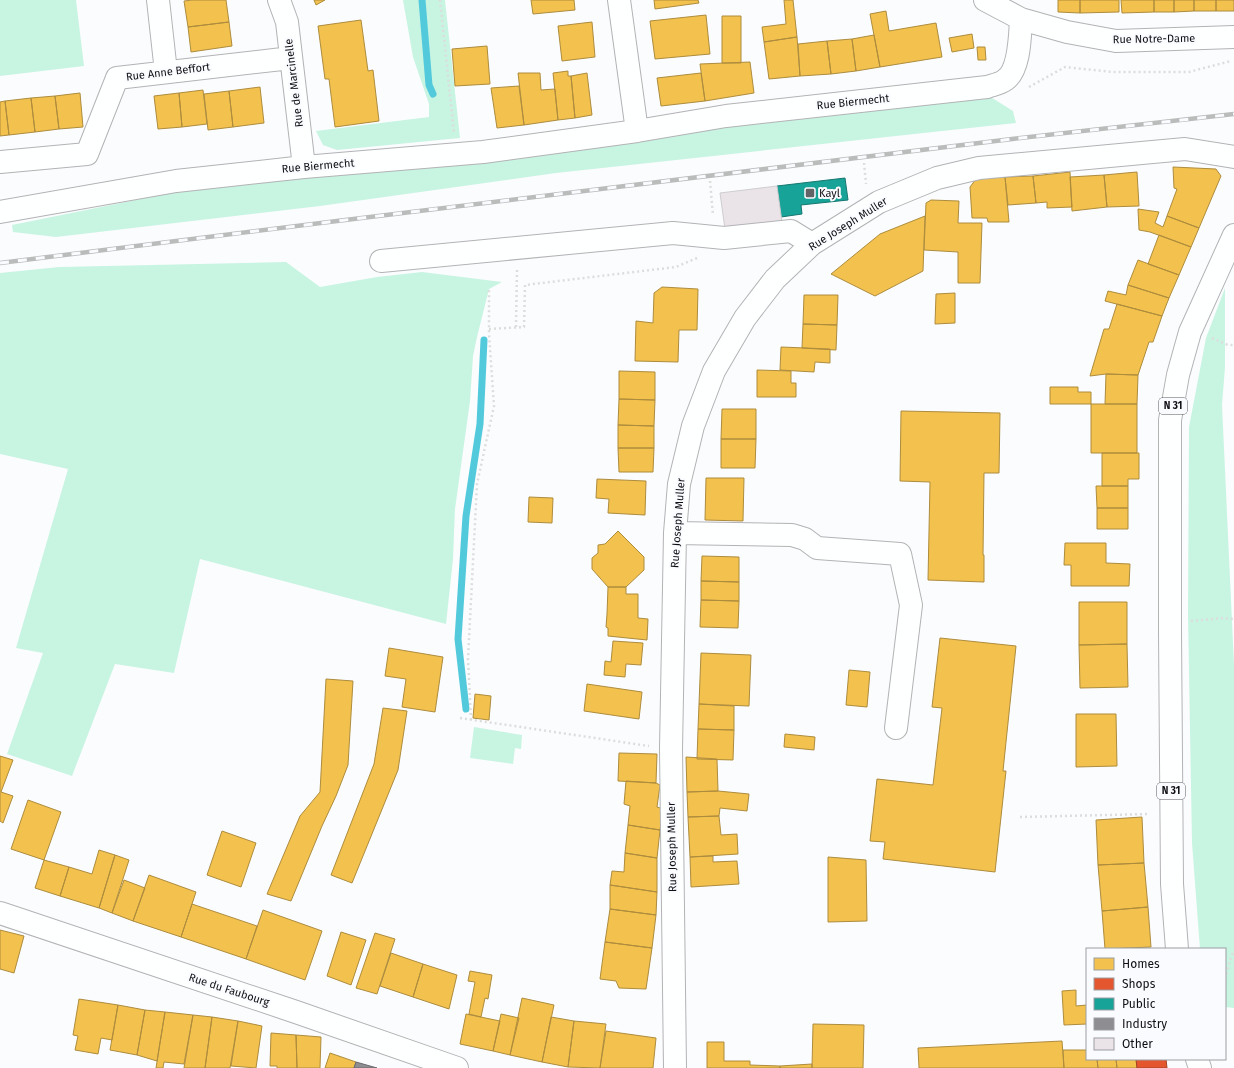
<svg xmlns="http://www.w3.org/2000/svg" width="1234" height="1068" viewBox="0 0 1234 1068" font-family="'Fira Sans',sans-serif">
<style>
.green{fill:#c8f4e2}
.homes{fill:#f2c14e;stroke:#ae8c3d}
.shops{fill:#e4572e;stroke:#a44226}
.public{fill:#17a398;stroke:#157770}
.industry{fill:#8d8d92;stroke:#68686c}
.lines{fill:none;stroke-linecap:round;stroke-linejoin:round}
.stream{stroke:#52cadc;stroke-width:7}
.building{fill:#eae4e9;stroke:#cecdcf}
.minor-casing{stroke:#b3b3b6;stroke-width:24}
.major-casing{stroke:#b3b3b6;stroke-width:24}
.path{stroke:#dcdddd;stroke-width:2.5;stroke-dasharray:2 3;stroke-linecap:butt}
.minor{stroke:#feffff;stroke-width:22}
.major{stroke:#feffff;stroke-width:22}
.rail-casing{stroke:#babbbb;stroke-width:4.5}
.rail{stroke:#fafbff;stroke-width:3;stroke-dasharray:9;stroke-linecap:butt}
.poi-dot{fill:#626366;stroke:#fafbff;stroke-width:1.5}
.labels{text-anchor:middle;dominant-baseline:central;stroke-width:4;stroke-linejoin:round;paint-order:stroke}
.shield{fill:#fafbff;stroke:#56565a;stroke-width:1}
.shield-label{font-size:10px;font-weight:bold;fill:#101014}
.street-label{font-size:11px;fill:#101014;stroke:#fafbff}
.poi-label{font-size:11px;fill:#101014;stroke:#fafbff;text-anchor:start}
</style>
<rect width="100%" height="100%" fill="#fbfcfe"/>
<path class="green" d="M0,0H76L84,66L0,76Z
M403,0H445L460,138L337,150L323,145L316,131L429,117V104L413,57Z
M989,96L1013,111L1016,123L556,173L320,206L56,237L13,232L12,225L180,191L561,152L636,138Z
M286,262L320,287L377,277L422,272L502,282L489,289L477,337L473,356L470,401L455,509L453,559L446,624L200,559L174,673L115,664L72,776L7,754L43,653L16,648L68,469L0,454V273L59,267Z
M1225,288V367L1222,405L1234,665V1008L1225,1007V949H1200L1192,843L1188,615L1189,427L1206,338Z
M474,727L522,735L521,749L515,748L513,764L470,758Z"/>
<path class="homes" d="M192,0H226L229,22L188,27L184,1Z
M314,0H325L316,5Z
M531,0H574L575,10L533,14Z
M654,0H698L699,3L655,9Z
M784,0H793L797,37L764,42L762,27L786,24Z
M1058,0H1080V13L1058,12Z
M1080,0H1119V12L1080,13Z
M1121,0H1154V12L1122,13Z
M1154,0H1174V12H1154Z
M1174,0H1194V11L1174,12Z
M1194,0H1216V11H1194Z
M1216,0H1234V11H1216Z
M886,11L889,31L936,23L942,57L880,67L870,14Z
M706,15L710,54L655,59L650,21Z
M722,16H741V63H722Z
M361,20L368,71L373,70L379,121L335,127L329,79H325L318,26Z
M229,22L232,46L191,52L188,27Z
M592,22L595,57L562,61L558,26Z
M972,34L974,48L952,52L949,38Z
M874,35L880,67L856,71L852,39Z
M797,37L800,76L769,79L764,42Z
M852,39L856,71L831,74L827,41Z
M827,41L831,74L800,76L798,44Z
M487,46L490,84L455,86L452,49Z
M977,47H985L986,60H978Z
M750,62L754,93L705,101L700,64Z
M568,71V76H571L575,118L558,120L553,73Z
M518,73H540L541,90L555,89L558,120L524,125Z
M587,73L592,115L575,118L571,76Z
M701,73L705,101L661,106L657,78Z
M519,86L524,125L497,128L491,88Z
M260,87L264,123L233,127L229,91Z
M203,90L207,124L182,127L179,93Z
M229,91L233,127L208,130L204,94Z
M80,93L83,127L59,129L55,96Z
M179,93L182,127L158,129L154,96Z
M55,96L59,129L35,132L31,98Z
M31,98L35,132L9,135L5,101Z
M5,101L9,135L0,136V102Z
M1173,167L1216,169L1221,176L1199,228L1167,216L1177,189L1174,188Z
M1070,172L1072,207L1047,208V202L1036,203L1033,176Z
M1137,172L1139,206L1107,207L1104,175Z
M1104,175L1107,207L1072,211L1070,177Z
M1033,176L1036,203L1008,205L1005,177Z
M1005,177L1009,222H988L987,218H972L970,187L976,179Z
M931,200L959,201L958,223H982L980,283H958V252L924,250L926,203Z
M1138,209L1159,212L1155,223L1163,227L1167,216L1199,228L1191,247L1150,232L1139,230Z
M925,216L923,271L875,296L831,274L880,234Z
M1159,235L1191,247L1179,275L1148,264Z
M1138,260L1179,275L1169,298L1128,285Z
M1128,285L1169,298L1162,316L1105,301L1108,291L1126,295Z
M662,287L698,289L697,330H679L678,362L635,361L636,321L653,323L654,293Z
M955,293V323L935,324L936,294Z
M804,295H838L837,325L803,324Z
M1117,304L1162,316L1153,342H1149L1138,375L1106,374L1090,376L1104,329H1109Z
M803,324L837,325L836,350L802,348Z
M781,347L830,349V363L815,362L814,372L780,370Z
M757,370L791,371V383H796V397H757Z
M619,371L655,372V400L619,399Z
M1106,374L1138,375L1137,404H1105Z
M1050,387H1078V392H1091V404H1050Z
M619,399L655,400L654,426L618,425Z
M1091,404H1137V453H1091Z
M722,409H756V439H721Z
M901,411L1000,413L999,473H984L983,555H984V582L928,580L930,482L900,481Z
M618,425L654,426V448H618Z
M721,439H756L755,468H721Z
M618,448H654L653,472H619Z
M1102,453H1139V479H1128V486H1102Z
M706,478H744L743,521L705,520Z
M597,479L646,481L645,515L608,513L609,499L596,498Z
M1096,486H1128V508H1097Z
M529,497L553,498L552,523L528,522Z
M1097,508H1128V529H1097Z
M618,531L644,557V570L626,587H608L592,569V558L598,553V545L605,544Z
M1065,543H1106V563L1130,564L1129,586H1071V565H1064Z
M702,556L739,557V582L701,581Z
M701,581L739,582V601L701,600Z
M608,587H626V594H638V618L648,619L647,640L608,636V628L606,627L607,614Z
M701,600L739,601L738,628L700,627Z
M1079,602H1127V644L1079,645Z
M940,638L1016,646L1003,771H1006L995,872L883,859L885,842L870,841L877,779L933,785L942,708L932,707Z
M613,641L643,643L641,665L626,664L625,677L604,675L605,661L611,662Z
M1127,644L1128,687L1080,688L1079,645Z
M389,648L443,657L435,712L402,707L406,679L385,676Z
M701,653L751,655L749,706L699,704Z
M849,670L870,672L867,707L846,705Z
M326,679L353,681L348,765L336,796L322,826L291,901L267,894L300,816L320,792Z
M587,684L642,692L639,719L584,711Z
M475,694L491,696L489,720L473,718Z
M699,704L734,706V730L698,729Z
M383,708L407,711L398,770L352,883L331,875L374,764Z
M1076,714H1116L1117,766L1076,767Z
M698,729L734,730L733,760L697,759Z
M785,734L815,737L814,750L784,747Z
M619,753L657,754L656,783L618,781Z
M0,756L13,760L1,792L13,796L3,823L0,821Z
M686,757L717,759L718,791L687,792Z
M626,781L656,783L660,785L657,807L663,809L660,830L628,825L630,806L624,804Z
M718,791L749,794L747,811L720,808L719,816L688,817L687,792Z
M28,800L61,812L44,860L11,849Z
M719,816L721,835L737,834L738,854L690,857L688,817Z
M1142,817L1144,863L1098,865L1096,820Z
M628,825L660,830L657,858L625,853Z
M222,831L256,843L241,887L207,875Z
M99,850L115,855L99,908L60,896L69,867L92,874Z
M625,853L657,858V892L610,885L612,871L624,872Z
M115,855L129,860L112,913L99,908Z
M713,856V862L737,861L739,884L691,887L690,857Z
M828,857L866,860L867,921L828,922Z
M44,860L69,867L60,896L35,888Z
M1144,863L1148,907L1102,911L1098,865Z
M149,875L196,892L181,937L133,921Z
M124,880L145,888L133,921L112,913Z
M610,885L657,892L656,915L610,909Z
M192,904L257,926L246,959L181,937Z
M1148,907L1151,947L1105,949L1102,911Z
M610,909L656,915L652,948L605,942Z
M263,910L322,931L305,980L246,959Z
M0,930L24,936L14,973L0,969Z
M341,932L366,940L351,985L327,976Z
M375,933L395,939L377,994L356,988Z
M605,942L652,948L646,989L619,988L616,981L600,979Z
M391,953L423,964L413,997L380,986Z
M423,964L457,975L449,1009L413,997Z
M470,971L492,975L488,999L485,998L481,1017L469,1014L475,982L468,981Z
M1076,990V1006L1087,1005V1024L1064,1025L1062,991Z
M522,998L554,1005L542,1062L510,1055Z
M79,999L118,1005L112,1040L101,1038L98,1054L75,1050L78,1036L73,1035Z
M118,1005L145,1010L137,1055L110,1050Z
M145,1010L165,1012L157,1061L137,1055Z
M165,1012L193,1015L184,1064L164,1062L163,1068H156Z
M466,1014L500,1021L493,1051L460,1044Z
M501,1014L519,1018L510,1055L493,1051Z
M193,1015L212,1017L205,1068H184Z
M212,1017L238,1021L230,1068H205Z
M551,1017L574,1021L568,1067L542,1062Z
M238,1021L262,1026L256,1068L231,1066Z
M574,1021L606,1024L600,1068L568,1067Z
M813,1024L864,1025L863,1068H812Z
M606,1031L656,1038L653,1068H600Z
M271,1033L296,1035L297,1068H277V1066H270Z
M296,1035L321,1037L320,1068H297Z
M1062,1041L1064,1068H919L918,1048Z
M707,1042H724V1061H750V1065L780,1066V1068H707Z
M1063,1050H1087V1059H1097L1098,1068H1064Z
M330,1053L356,1062L354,1068H325Z
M1097,1059H1116L1117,1068H1098Z
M1116,1059H1136L1137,1068H1117Z
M812,1064V1068H780V1066Z"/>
<path class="shops" d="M1136,1059H1166L1167,1068H1137Z"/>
<path class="public" d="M845,178L848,200L801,205L802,214L781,217L777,186Z"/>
<path class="industry" d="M356,1062L377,1068H354Z"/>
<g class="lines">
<path class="stream" d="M422,0L429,85L433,94
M466,709L458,639L466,516L480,424L484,340"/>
</g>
<path class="building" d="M777,186L782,222L725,229L720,193Z"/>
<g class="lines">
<defs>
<path id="minor" d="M158,0L166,72
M279,0L287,22L304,167
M619,0L637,131
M985,0L1021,19L1067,32L1116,41L1234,37
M0,162L87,154L117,78L291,58
M0,212L176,181L304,167L483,152L637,131L726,116L987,87C992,85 1000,84 1005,80C1020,70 1020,35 1021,19
M381,261L673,233L724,238L791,231L812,244
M675,533L792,535L805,539L817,548L900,554L911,605L896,728
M675,1068L671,749L675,533L679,484L693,426L714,371L745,318L775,279L812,244L879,202L937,178L979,168L1185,149L1234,157"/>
<path id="major" d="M0,913L296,1012L457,1068
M1177,949L1172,884L1170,633V420L1178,375L1190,332L1234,235
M1197,1059L1200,1068"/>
</defs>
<use href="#minor" class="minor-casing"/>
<use href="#major" class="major-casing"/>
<path class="path" d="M440,0L454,133
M1029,87L1065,67L1112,72H1189L1231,61
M864,163L866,184
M710,181L713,215
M516,327L517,270
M489,329L524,327L525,285L676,267L697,258
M1212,338L1228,345H1234
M1191,621L1224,618L1234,619
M460,718L649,746
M471,720L468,659L477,484L494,406L489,334V289
M1020,817L1150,814
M1225,979L1231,957L1234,951"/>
<use href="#minor" class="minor"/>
<use href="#major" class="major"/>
<defs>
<path id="rail" d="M0,263L337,221L1012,139L1234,114"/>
</defs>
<use href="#rail" class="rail-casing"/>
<use href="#rail" class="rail"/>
</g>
<rect class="poi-dot" x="805" y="188" width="10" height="10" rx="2"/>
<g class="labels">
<g class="shield">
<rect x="1159" y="398" width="28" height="16" rx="3"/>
<rect x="1157" y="783" width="28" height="16" rx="3"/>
</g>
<g class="shield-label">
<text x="1173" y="406">N 31</text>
<text x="1171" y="791">N 31</text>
</g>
<g class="street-label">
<text transform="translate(1154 39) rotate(-1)">Rue Notre-Dame</text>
<text transform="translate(168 72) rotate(-7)">Rue Anne Beffort</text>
<text transform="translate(294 83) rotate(-97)">Rue de Marcinelle</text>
<text transform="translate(853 102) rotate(-6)">Rue Biermecht</text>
<text transform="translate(318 166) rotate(-5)">Rue Biermecht</text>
<text transform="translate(848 224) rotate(-32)">Rue Joseph Muller</text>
<text transform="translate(678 523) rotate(-86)">Rue Joseph Muller</text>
<text transform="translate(672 847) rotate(-91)">Rue Joseph Muller</text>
<text transform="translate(229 990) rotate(18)">Rue du Faubourg</text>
</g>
<g class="poi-label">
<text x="819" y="193">Kayl</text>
</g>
</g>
<rect x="1086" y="948" width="140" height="112" fill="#fafbff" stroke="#9c9da1"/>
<rect x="1094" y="958" width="20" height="12" fill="#f2c14e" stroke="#9c9da1"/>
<text x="1122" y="968" font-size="12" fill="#101014">Homes</text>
<rect x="1094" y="978" width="20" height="12" fill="#e4572e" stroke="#9c9da1"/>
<text x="1122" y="988" font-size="12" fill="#101014">Shops</text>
<rect x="1094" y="998" width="20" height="12" fill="#17a398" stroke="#9c9da1"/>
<text x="1122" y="1008" font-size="12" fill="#101014">Public</text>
<rect x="1094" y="1018" width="20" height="12" fill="#8d8d92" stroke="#9c9da1"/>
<text x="1122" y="1028" font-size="12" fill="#101014">Industry</text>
<rect x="1094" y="1038" width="20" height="12" fill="#eae4e9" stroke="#9c9da1"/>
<text x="1122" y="1048" font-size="12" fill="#101014">Other</text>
</svg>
